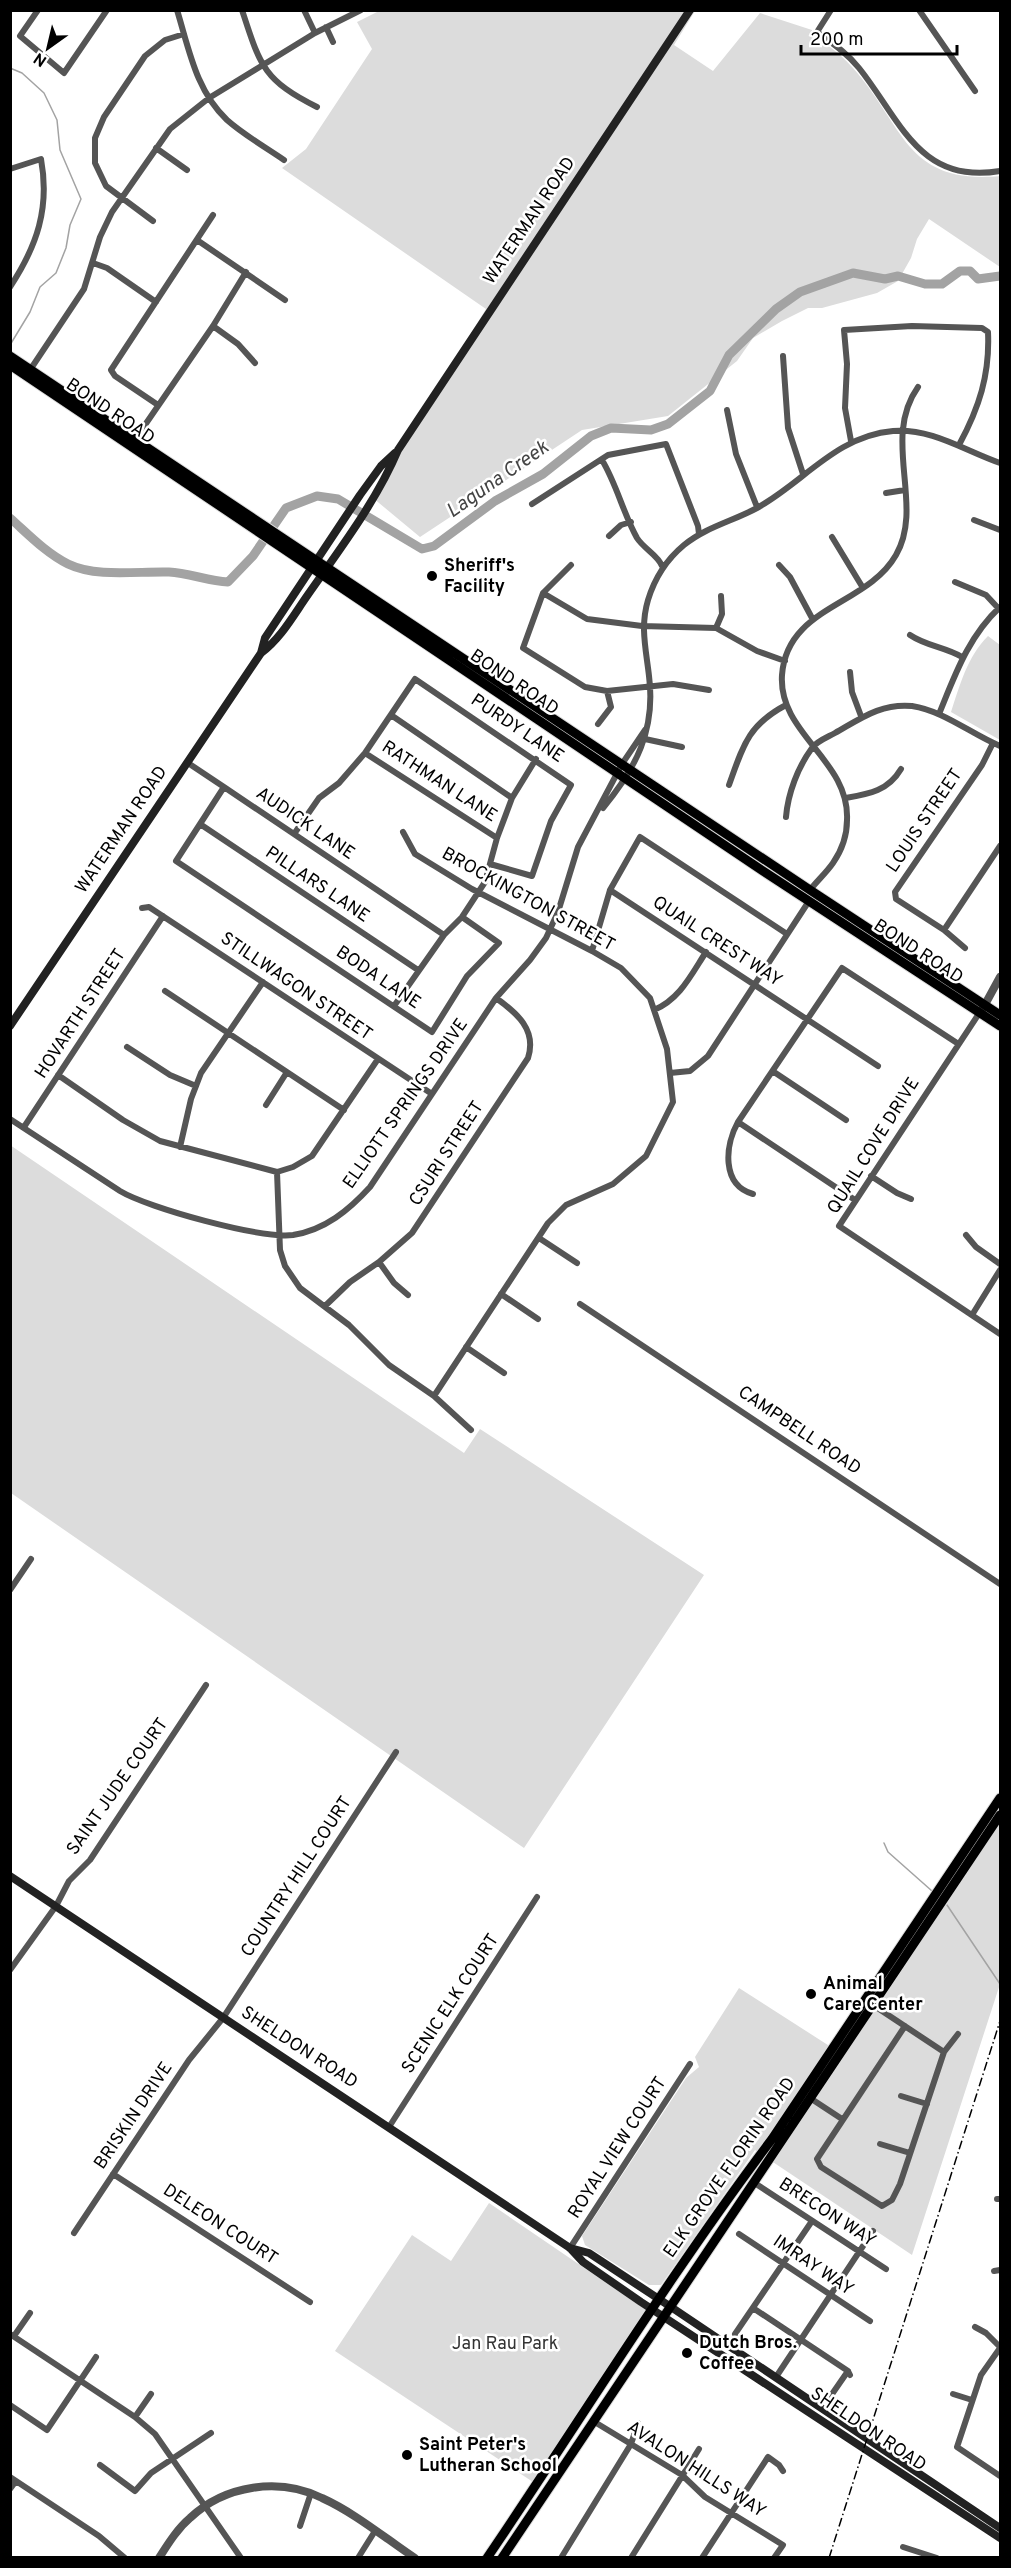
<svg xmlns="http://www.w3.org/2000/svg" width="1011" height="2568" viewBox="0 0 1011 2568" font-family="Overpass,sans-serif">
<style>
.green{fill:#dcdcdc}
.lines{fill:none;stroke-linecap:round;stroke-linejoin:round}
.stream{stroke:#a3a3a3;stroke-width:1.5}
.river{stroke:#a3a3a3;stroke-width:9}
.primary-casing{stroke:#dbdbdb;stroke-width:11}
.minor{stroke:#555;stroke-width:6}
.tertiary{stroke:#555;stroke-width:8}
.secondary{stroke:#222;stroke-width:8}
.primary{stroke:#000;stroke-width:9}
.rail{stroke:#000;stroke-width:1.5;stroke-dasharray:9 3 1.5 3;stroke-linecap:butt}
.poi-dot{fill:#000;stroke:#fff;stroke-width:2}
.labels{text-anchor:middle;dominant-baseline:central;stroke-width:5;stroke-linejoin:round;paint-order:stroke}
.street-label{font-size:18px;fill:#000;stroke:#fff}
.poi-label{font-size:18px;font-weight:bold;fill:#000;stroke:#fff;text-anchor:start}
.park-label{font-size:18px;fill:#333;stroke:#fff}
.water-label{font-size:20px;font-style:italic;fill:#444;stroke:#fff}
</style>
<rect width="100%" height="100%" fill="#fff"/>
<path class="green" d="M379,11H695L674,45L713,71L760,13L812,30C812,33 811,36 814,38C816,41 822,42 826,44C836,51 845,59 853,68C904,125 905,185 1000,176V267L929,219L917,239L911,258L898,281L877,293L822,308H808L782,321L753,338L737,361L668,416L582,430L420,537L373,498L409,434L486,309L282,168L306,149L372,49L357,22Z
M988,636L1000,645V740L951,712C960,685 967,657 988,636Z
M10,1145L464,1453L480,1429L704,1575L524,1848L11,1493Z
M1000,1793V1984L912,2255L755,2150L661,2285H649L585,2245L582,2236L686,2078L699,2067L695,2057L739,1988L831,2047Z
M489,2203L646,2310L533,2482L335,2351L412,2235L451,2261Z"/>
<g class="lines">
<path class="stream" d="M10,68L22,73L44,93L57,120L60,150L81,199L70,225L66,248L56,273L40,287L30,312L10,345
M884,1843L888,1852L932,1891
M947,1905L1000,1984"/>
<path class="river" d="M10,518C28,534 46,553 68,564C97,578 138,571 169,572C189,573 208,581 228,582L253,556L286,508L317,496L338,499L422,549L434,546L495,501L543,474L591,436L611,428L651,430L668,424L710,391L729,355L776,309L800,292L853,273L885,279L898,276L925,284H942L960,271H970L978,279L1000,276"/>
<defs>
<path id="primary" d="M10,356L810,890L1000,1015
M10,365L763,871L1000,1026
M487,2558C582,2418 670,2274 772,2139L1000,1798
M502,2558L1000,1815"/>
</defs>
<use href="#primary" class="primary-casing"/>
<path class="minor" d="M38,10L20,36L64,73L107,10
M177,10C189,49 196,91 227,120C244,135 265,147 284,160
M242,10C260,65 263,80 317,107
M304,10L315,33
M831,10L817,32C832,43 847,53 859,68C900,119 919,185 1000,171
M919,10L975,91
M326,27L333,42
M156,148L187,170
M10,169L41,159C50,208 37,246 10,287
M153,221L106,186L95,163V138L104,117L145,56L165,40L184,34
M197,240L285,300
M93,263L107,268L156,302
M213,326L238,344L255,363
M783,356L788,428L803,474
M28,373L84,289L100,237L112,212L170,129L209,98L315,33L361,10
M158,405L115,376L111,370L213,215
M727,410L736,454L757,507
M136,438L213,326L246,272
M851,441L845,408L847,364L844,330L912,326L982,328L988,332C990,375 979,408 959,445
M602,460C617,485 623,513 637,538C644,549 658,555 662,566
M886,493L905,490
M532,504L608,455L666,444L698,526L699,534
M974,520L1000,530
M609,536L621,525L631,522
M832,537L863,588
M571,565L543,593L523,648L585,687L607,691L673,684L709,690
M779,565L790,577L812,618
M955,582L986,595L999,609
M543,593L587,619L642,626L716,628L757,651L785,661
M716,628L722,614L721,596
M910,635C926,646 945,647 962,657
M850,672L852,692L861,716
M939,714C955,675 968,637 1000,607
M391,715L512,798
M598,724L611,707L607,691
M645,739L682,747
M365,753L497,838
M188,763L224,787
M729,785C743,746 748,725 786,705
M846,798C869,794 888,791 901,769
M603,808C636,768 656,730 649,676C646,649 640,627 648,600C655,577 666,560 684,545C706,527 733,521 757,508C804,482 836,436 893,431C932,428 965,451 1000,463
M786,817C788,793 798,767 812,748C817,741 828,737 835,733C860,719 881,703 912,706C944,711 971,734 1000,746
M200,824L418,970
M403,832L415,854L472,889L592,951L621,968L650,998L667,1049L673,1102L646,1156L613,1184L566,1205L548,1223L434,1396
M294,834L319,798L339,783L365,753L415,679L571,785L551,821L532,876L490,864
M610,890L878,1066
M810,890C817,881 826,873 833,863C842,850 847,835 847,820C850,760 778,734 782,675C787,606 867,606 896,555C925,505 881,439 918,387
M142,908L149,907L432,1094
M944,930L1000,846
M444,935L224,787L176,861L432,1032L467,976L499,943L462,917
M965,948L944,930L896,899L895,892L982,765L993,743
M592,951L610,890L640,837L787,934
M165,991L344,1110
M394,1006L444,935L462,917L485,882L497,838L512,798L536,759
M654,1010C680,999 691,975 706,952
M980,1012L839,1226L1000,1334
M127,1047L170,1075L196,1086
M774,1072L846,1120
M670,1073L690,1071L708,1056L809,901
M58,1075L123,1120L160,1141L277,1172L293,1167L312,1156L378,1059
M266,1105L287,1072
M10,1119L120,1191C148,1208 261,1239 293,1235C325,1230 349,1210 370,1187L496,998L530,960L546,938L558,912L578,847L622,764L645,730
M738,1122L855,1200
M24,1127L163,916
M180,1147L191,1099L201,1073L263,982
M277,1172L280,1250L285,1266L300,1288L349,1325L389,1365L434,1396L471,1430
M871,1176L897,1193L911,1199
M753,1194C721,1185 725,1145 738,1122L842,968L957,1043
M966,1235L976,1247L1000,1264
M539,1238L577,1263
M379,1262L394,1283L408,1295
M501,1294L538,1319
M580,1304L1000,1584
M325,1306L350,1282L379,1262L412,1233L528,1058C537,1030 517,1013 496,998
M972,1315L1000,1270
M466,1347L504,1373
M10,1590L31,1559
M10,1970L56,1906L69,1881L90,1860L206,1685
M873,2005L944,2052L958,2034
M905,2026L817,2159L821,2167L882,2206L892,2200L900,2184L944,2052
M901,2096L927,2104
M810,2098L842,2119
M389,2127L537,1897
M880,2144L910,2153
M113,2174L310,2302
M753,2182L886,2269
M997,2199H1000
M74,2233L189,2060L223,2018L396,1752
M739,2234L870,2321
M570,2248L690,2064
M994,2271L1000,2270
M753,2308L848,2371L850,2375
M975,2327L986,2333L1000,2347
M10,2334L135,2417L155,2434L241,2558
M735,2334L812,2221
M14,2336L30,2313
M1000,2348L981,2375L957,2447L1000,2476
M776,2377L873,2231
M953,2394L972,2400
M830,2397L848,2371
M10,2405L47,2430L96,2357
M135,2417L151,2394
M593,2421L682,2475L705,2497L783,2545L774,2558
M100,2465L135,2491L151,2473L211,2433
M10,2477L99,2536L125,2558
M10,2489L16,2481
M300,2526L311,2493
M903,2547L937,2558
M358,2558L375,2531
M561,2558L631,2444L638,2423
M631,2558L699,2449
M702,2558L768,2457L779,2465L783,2471"/>
<path class="tertiary" d="M982,1010L1000,977
M159,2558C168,2544 177,2529 190,2518C225,2485 279,2477 322,2498C355,2513 385,2538 415,2558"/>
<path class="secondary" d="M261,653C281,638 293,616 307,596C339,550 376,502 398,450L690,10
M10,1026L261,653L265,638L360,495L381,466L395,453
M10,1876L570,2248L583,2262L641,2302L1000,2538
M570,2248L589,2253L671,2307L1000,2528"/>
<use href="#primary" class="primary"/>
<path class="rail" d="M829,2558L1000,2021"/>
</g>
<g class="poi-dot">
<circle cx="432" cy="576" r="6"/>
<circle cx="811" cy="1994" r="6"/>
<circle cx="687" cy="2353" r="6"/>
<circle cx="407" cy="2455" r="6"/>
</g>
<g class="labels">
<g class="street-label">
<text transform="translate(530 221) rotate(-56)">WATERMAN ROAD</text>
<text transform="translate(110 412) rotate(34)">BOND ROAD</text>
<text transform="translate(514 683) rotate(34)">BOND ROAD</text>
<text transform="translate(517 729) rotate(34)">PURDY LANE</text>
<text transform="translate(439 782) rotate(33)">RATHMAN LANE</text>
<text transform="translate(925 821) rotate(-56)">LOUIS STREET</text>
<text transform="translate(305 824) rotate(34)">AUDICK LANE</text>
<text transform="translate(122 830) rotate(-56)">WATERMAN ROAD</text>
<text transform="translate(317 885) rotate(34)">PILLARS LANE</text>
<text transform="translate(528 900) rotate(29)">BROCKINGTON STREET</text>
<text transform="translate(717 942) rotate(33)">QUAIL CREST WAY</text>
<text transform="translate(918 952) rotate(33)">BOND ROAD</text>
<text transform="translate(378 978) rotate(34)">BODA LANE</text>
<text transform="translate(296 987) rotate(34)">STILLWAGON STREET</text>
<text transform="translate(81 1014) rotate(-57)">HOVARTH STREET</text>
<text transform="translate(406 1104) rotate(-55)">ELLIOTT SPRINGS DRIVE</text>
<text transform="translate(874 1146) rotate(-58)">QUAIL COVE DRIVE</text>
<text transform="translate(447 1154) rotate(-57)">CSURI STREET</text>
<text transform="translate(799 1431) rotate(34)">CAMPBELL ROAD</text>
<text transform="translate(118 1787) rotate(-55)">SAINT JUDE COURT</text>
<text transform="translate(297 1877) rotate(-57)">COUNTRY HILL COURT</text>
<text transform="translate(451 2004) rotate(-57)">SCENIC ELK COURT</text>
<text transform="translate(299 2048) rotate(33)">SHELDON ROAD</text>
<text transform="translate(134 2116) rotate(-56)">BRISKIN DRIVE</text>
<text transform="translate(618 2148) rotate(-57)">ROYAL VIEW COURT</text>
<text transform="translate(730 2168) rotate(-55)">ELK GROVE FLORIN ROAD</text>
<text transform="translate(827 2213) rotate(33)">BRECON WAY</text>
<text transform="translate(220 2225) rotate(33)">DELEON COURT</text>
<text transform="translate(813 2266) rotate(34)">IMRAY WAY</text>
<text transform="translate(868 2430) rotate(34)">SHELDON ROAD</text>
<text transform="translate(696 2470) rotate(33)">AVALON HILLS WAY</text>
</g>
<g class="poi-label">
<text x="444" y="566">Sheriff's<tspan x="444" dy="21">Facility</tspan></text>
<text x="823" y="1984">Animal<tspan x="823" dy="21">Care Center</tspan></text>
<text x="699" y="2343">Dutch Bros.<tspan x="699" dy="21">Coffee</tspan></text>
<text x="419" y="2445">Saint Peter's<tspan x="419" dy="21">Lutheran School</tspan></text>
</g>
<g class="park-label">
<text x="505" y="2344">Jan Rau Park</text>
</g>
<g class="water-label">
<text transform="translate(498 480) rotate(-35)">Laguna Creek</text>
</g>
</g>
<rect width="1011" height="2568" fill="none" stroke="#000000" stroke-width="24"/>
<g transform="translate(48 48) rotate(214)" stroke="#ffffff" stroke-width="4.5" paint-order="stroke">
<path d="M0-4.5L10 22L0 15L-10 22Z" fill="#000000"/>
<text y="-9" font-size="16" font-weight="bold" text-anchor="middle" fill="#000000">N</text>
</g>
<path d="M801 45v9h156v-9" fill="none" stroke="#000000" stroke-width="3"/>
<text x="810" y="45" font-size="18" fill="#000000" stroke="#ffffff" stroke-width="4.5" paint-order="stroke">200 m</text>
</svg>
